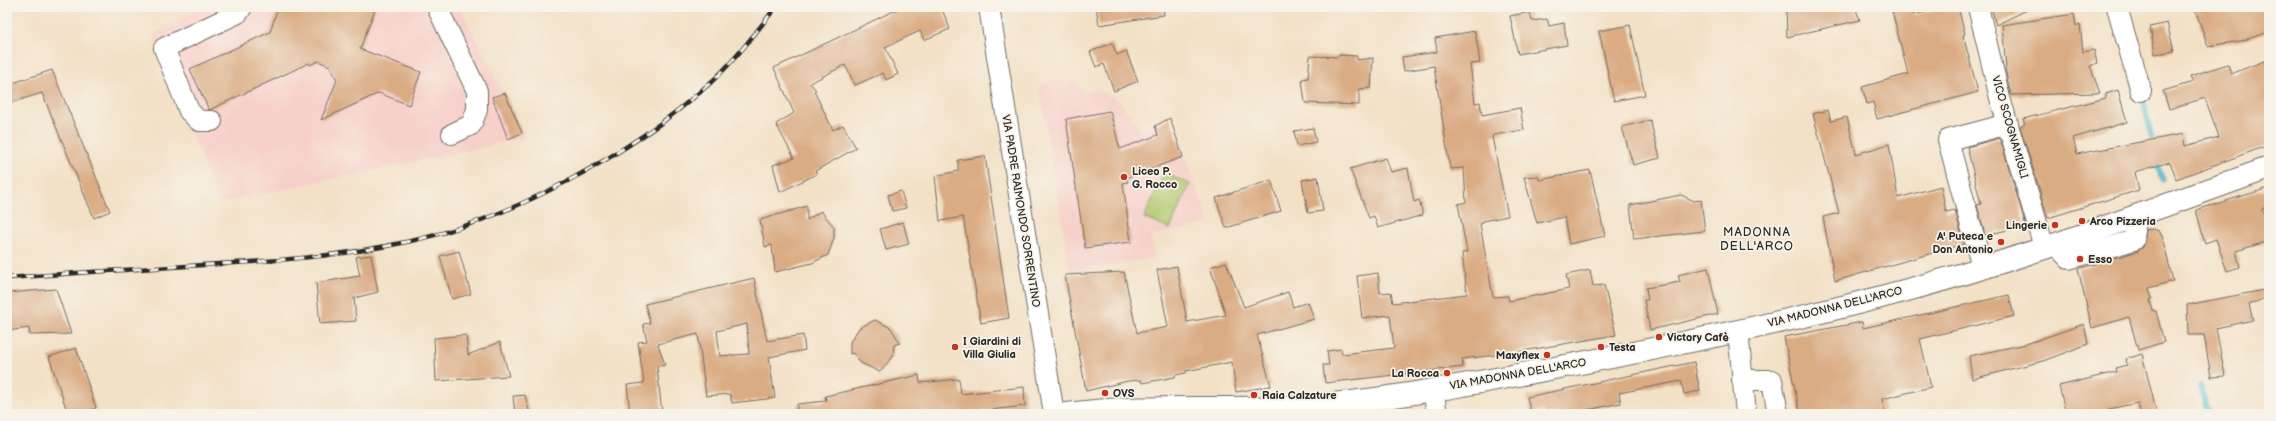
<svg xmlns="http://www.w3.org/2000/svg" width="2276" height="421" viewBox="0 0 2276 421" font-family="'Balsamiq Sans',sans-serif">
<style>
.built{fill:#f7d0cb}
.green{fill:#b1c96e;stroke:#6e7a4c}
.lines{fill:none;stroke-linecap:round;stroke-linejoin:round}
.stream{stroke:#4ab2c9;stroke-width:5.5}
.building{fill:#daac84;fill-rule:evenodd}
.minor-casing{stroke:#716b62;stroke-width:22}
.major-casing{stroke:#716b62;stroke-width:24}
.minor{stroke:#fff;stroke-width:20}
.major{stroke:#fff;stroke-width:22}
.rail-casing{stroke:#2b2b2b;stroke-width:4.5}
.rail{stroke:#f7f3e8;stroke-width:3;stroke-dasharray:9;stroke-linecap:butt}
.poi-dot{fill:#c8321e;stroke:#f7f3e8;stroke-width:1.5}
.labels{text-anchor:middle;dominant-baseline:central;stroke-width:3.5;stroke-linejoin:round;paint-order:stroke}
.street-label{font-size:11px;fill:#2b2b2b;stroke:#f7f3e8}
.poi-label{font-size:11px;font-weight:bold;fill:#2b2b2b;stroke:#f7f3e8;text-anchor:start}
.neighbourhood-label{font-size:12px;letter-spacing:1px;fill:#2b2b2b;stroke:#f7f3e8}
</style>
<rect width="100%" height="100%" fill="#f7f3e8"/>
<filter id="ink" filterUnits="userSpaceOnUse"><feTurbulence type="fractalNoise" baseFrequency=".025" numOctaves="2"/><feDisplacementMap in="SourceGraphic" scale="8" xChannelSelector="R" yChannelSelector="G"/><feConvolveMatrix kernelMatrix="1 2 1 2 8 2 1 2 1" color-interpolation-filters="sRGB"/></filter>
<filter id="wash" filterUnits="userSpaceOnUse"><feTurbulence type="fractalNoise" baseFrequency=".012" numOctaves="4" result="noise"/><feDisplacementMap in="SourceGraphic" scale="16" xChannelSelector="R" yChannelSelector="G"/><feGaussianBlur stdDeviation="0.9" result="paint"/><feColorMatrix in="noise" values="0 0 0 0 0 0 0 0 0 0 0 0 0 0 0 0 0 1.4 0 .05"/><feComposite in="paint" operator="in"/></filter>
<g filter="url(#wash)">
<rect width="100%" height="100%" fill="#f3e1c7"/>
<path class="built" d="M203,7H460L526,138L219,203L153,35Z
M1052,80L1074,82L1084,93L1097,88L1100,92L1119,100L1141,131L1170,118L1210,223L1151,236L1154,258L1070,271L1039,85Z"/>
<path class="green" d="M1164,173L1190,184L1170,229L1144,218Z"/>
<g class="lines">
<path class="stream" d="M2142,95L2154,147
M2157,159L2163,180
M2200,386L2209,414"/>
</g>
<g id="blocks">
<path class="building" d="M278,7H376L360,49L421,72L409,105L379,93L321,120L337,80L330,66L318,61L310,65L309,63L209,110L190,69L270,32Z
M902,7H941L950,29L924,40L920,31L885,47L898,74L886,80L883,73L855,85L845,65L810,83L816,90L814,91L833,130L843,125L856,148L815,171L817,174L780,192L773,165L794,158L776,124L794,113L774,68Z
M1096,7H1163L1164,15L1099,25Z
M1786,7H1855L1860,20L1787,37Z
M1891,7H1913L1914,15L1946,7H1958L1965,34L1963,35L1978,92L1877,119L1873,102L1867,104L1862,87L1908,74Z
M1991,7H2033L1996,25Z
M2194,7H2269V32L2241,41L2208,46Z
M1530,12L1532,21L1547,19L1549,26L1564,23L1567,45L1518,54L1510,16Z
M2074,14L2076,26L2080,24L2083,52L2094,50L2097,63L2090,66L2100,93L2011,95L2005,68L2006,67L2002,25Z
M2167,23L2174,51L2155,54L2150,27Z
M1630,25L1645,95L1614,101L1599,31Z
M1475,31L1480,63L1470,64L1475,103L1480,102L1482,115L1520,108L1524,130L1493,135L1492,137L1508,216L1483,221V223L1480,224L1493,297L1508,296L1509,301L1569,289L1566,275L1590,270L1593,286L1604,285L1616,335L1505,354L1462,359L1463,367L1325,383L1323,365H1329L1327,351L1341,349L1342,354L1394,348L1390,315L1362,318L1357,276L1378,273L1380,293L1391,292L1393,303L1467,294L1462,253L1467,252L1458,204L1466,202L1464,168L1450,169L1434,66L1404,71L1402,57L1437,52L1435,38Z
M1112,43L1117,55L1126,51L1138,81L1114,91L1104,64L1096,67L1090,52Z
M1339,55L1357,56V60L1373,58L1371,88L1359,89V105L1305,103L1302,79L1308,78L1310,56L1338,57Z
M2269,59V145L2176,179L2170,162L2135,172L2139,190L2048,218L2020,126L2025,124L2023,119L2106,98V94L2118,90L2127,122L2073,138L2077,154L2183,134L2185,146L2219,137L2205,98L2169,109L2163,91L2193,82L2190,76L2228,64L2231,74Z
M52,70L110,211L94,218L42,93L7,104V85Z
M505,93L522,133L508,139L492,97Z
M1828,110L1831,121L1847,117L1856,154L1889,144L1898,198L1941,186L1946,212L1955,210L1964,244L1835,281L1823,217L1839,213L1813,114Z
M1110,111L1120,149L1158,135L1155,126L1170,118L1183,157L1126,178L1128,182L1123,183L1131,242L1085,248L1066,119Z
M1650,120L1660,158L1633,165L1622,127Z
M1313,128L1316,142L1297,146L1294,131Z
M2000,138L2026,226L1985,235L1977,205L1981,204L1967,147Z
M985,156L1009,318L981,323L963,217L940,221L935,176L958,171V160Z
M1386,158L1391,172L1408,168L1414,202L1419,200L1423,215L1378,228L1374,216L1369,218L1350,169Z
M1590,170L1605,236L1569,244L1564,217L1537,223L1524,177L1538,176L1539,180Z
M1318,177L1323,211L1308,213L1302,180Z
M1271,180L1281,211L1226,228L1216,198Z
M2269,188V206L2262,209L2267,222H2264L2269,241L2236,251L2240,267L2227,271L2216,239L2205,243L2196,210Z
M901,191L906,208L892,211L888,195Z
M1681,195L1694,201L1701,200L1705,231L1634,239L1630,205Z
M807,206V220L821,211L834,227V238L828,255L812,263L775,272L772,245L765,247L760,220Z
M903,222L909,244L886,250L880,229Z
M2153,229L2159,231L2162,236L2173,281L2149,288L2152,299L2150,300L2153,311H2156L2164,342L2138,350L2129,317L2092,328L2078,269L2138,251L2143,247L2146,230Z
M459,251L471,294L452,299L440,256Z
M371,255L378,292L354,298L356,321L320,324L316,283L360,276L356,257Z
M1226,262L1244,307L1288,292L1293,307L1308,302L1314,319L1257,335L1271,386L1236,392L1232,362L1186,371V373L1175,375V377L1142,383L1141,380L1128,381L1086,391L1065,275L1124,272L1137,333L1168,327L1157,270L1177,266L1187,322L1226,315L1210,267Z
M1708,268L1718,314L1650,330L1644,300H1648L1646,288L1680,282L1678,275Z
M754,278L767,341L803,335L805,350L769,357L775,398L732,403L730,394L706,396L698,334L658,344L665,365L657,366L662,414H630L627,385L644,383L638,342L647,341L643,324L650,323L645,304ZM747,324L749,354L720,356L717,331Z
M56,289L71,334L30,335L29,328L7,331V293Z
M2269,289V296L2249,305L2253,320L2216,328L2225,376L2211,377L2204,335H2188L2187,305Z
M2009,295L2014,316L1920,339L1931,387L1882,399L1885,412L1876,414H1800L1784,337L1862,322L1863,328Z
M875,320L891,328L900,343L894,345L893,356L880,372L861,363L853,353L850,354V342L859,328Z
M2084,324L2088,344L2043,361L1972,379L1969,356L2026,344Z
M466,335L468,355L500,342L509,376L436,381L434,338Z
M76,348L96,408L78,414H68L49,357Z
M2142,354L2157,414H2141L2138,403L2109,409L2110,414H2066L2059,386L2116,372L2115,368L2127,365L2126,359Z
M1694,362L1700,391L1684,394L1681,381L1619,393L1621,403L1568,414H1544V411L1531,413L1527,397Z
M919,375L920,383L959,379L961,394L1024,387L1025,406L954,414H797V404L826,401L825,396Z
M525,395L530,414H515L513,396Z"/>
</g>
</g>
<g filter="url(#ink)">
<use href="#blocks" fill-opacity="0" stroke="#716b62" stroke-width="1"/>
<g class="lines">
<defs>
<path id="minor" d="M437,7L477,91V110L471,125L452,134
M989,7L1054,414
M1978,7L2000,98L2044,247
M2117,7L2141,91
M212,121H199L189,111L164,48L238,13L242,7
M2055,244L2069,259L2134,240L2136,216
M1982,267L1948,140L2008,124
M1738,331L1746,414
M1742,380H1772L1778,414
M1433,390L1437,414
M1362,400L1365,414"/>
<path id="major" d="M1067,414C1155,402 1245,413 1333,404C1409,396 1485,381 1560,367C1677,345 1795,321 1911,289C2032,256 2151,210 2269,168"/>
</defs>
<use href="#minor" class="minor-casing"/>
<use href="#major" class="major-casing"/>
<use href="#minor" class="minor"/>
<use href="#major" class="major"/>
<defs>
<path id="rail" d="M7,278C72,273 137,269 203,265C271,261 339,257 406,242C508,221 632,154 709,84C734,62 755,33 776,7"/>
</defs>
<use href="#rail" class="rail-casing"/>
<use href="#rail" class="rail"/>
</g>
</g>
<g class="poi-dot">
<circle cx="1124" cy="177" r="4"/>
<circle cx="2082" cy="221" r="4"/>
<circle cx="2055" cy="225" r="4"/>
<circle cx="2001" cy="242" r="4"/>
<circle cx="2080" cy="259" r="4"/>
<circle cx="1659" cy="337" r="4"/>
<circle cx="955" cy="347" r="4"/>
<circle cx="1601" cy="347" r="4"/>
<circle cx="1547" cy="355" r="4"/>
<circle cx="1447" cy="373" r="4"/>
<circle cx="1105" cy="393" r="4"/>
<circle cx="1254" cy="395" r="4"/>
</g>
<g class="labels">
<g class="street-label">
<text transform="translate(2010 127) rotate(74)">VICO SCOGNAMIGLI</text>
<text transform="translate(1021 211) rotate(81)">VIA PADRE RAIMONDO SORRENTINO</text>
<text transform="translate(1835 307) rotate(-14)">VIA MADONNA DELL'ARCO</text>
<text transform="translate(1518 374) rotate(-10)">VIA MADONNA DELL'ARCO</text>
</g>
<g class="poi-label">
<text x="1132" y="171">Liceo P.<tspan x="1132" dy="13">G. Rocco</tspan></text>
<text x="2090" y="221">Arco Pizzeria</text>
<text x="2047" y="225" text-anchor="end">Lingerie</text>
<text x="1993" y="236" text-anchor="end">A' Puteca e<tspan x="1993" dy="13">Don Antonio</tspan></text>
<text x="2088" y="259">Esso</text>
<text x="1667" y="337">Victory Cafè</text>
<text x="963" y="341">I Giardini di<tspan x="963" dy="13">Villa Giulia</tspan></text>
<text x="1609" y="347">Testa</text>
<text x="1539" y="355" text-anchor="end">Maxyflex</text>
<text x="1439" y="373" text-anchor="end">La Rocca</text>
<text x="1113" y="393">OVS</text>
<text x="1262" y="395">Raia Calzature</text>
</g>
<g class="neighbourhood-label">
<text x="1757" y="232">MADONNA<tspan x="1757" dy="14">DELL'ARCO</tspan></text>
</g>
</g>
<rect width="2276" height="421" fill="none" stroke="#f7f3e8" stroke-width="24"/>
</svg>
